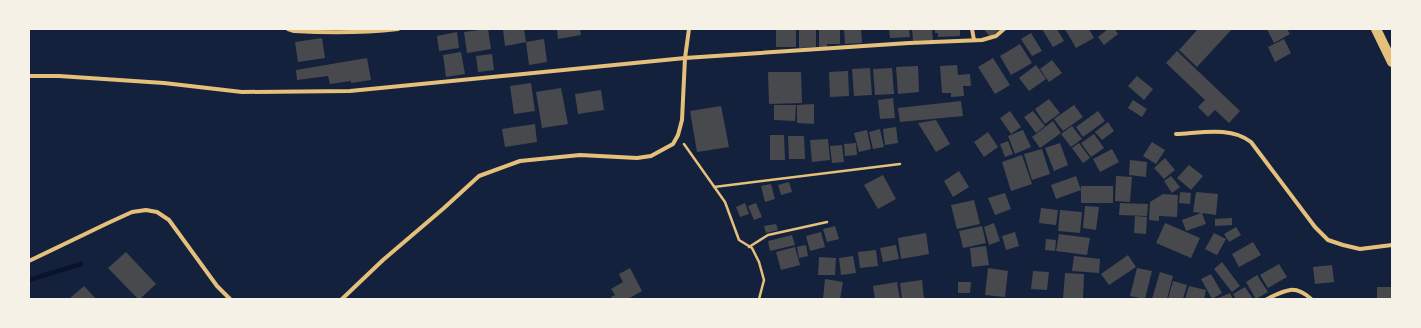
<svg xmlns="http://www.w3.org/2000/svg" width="1421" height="328" viewBox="0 0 1421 328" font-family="Raleway,sans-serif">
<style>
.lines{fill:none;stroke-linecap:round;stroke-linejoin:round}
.stream{stroke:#0b132b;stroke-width:4.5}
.building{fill:#48494c}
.path{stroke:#e5c07b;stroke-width:2.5}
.minor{stroke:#e5c07b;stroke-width:4}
.primary{stroke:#e5c07b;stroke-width:10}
</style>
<rect width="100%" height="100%" fill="#14213d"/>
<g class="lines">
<path class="stream" d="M29,280L81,264"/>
</g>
<path class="building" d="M488,29L491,49L467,53L464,32Z
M503,29H524L526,42L505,46Z
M557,29H580L581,35L558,39Z
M776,29H796V47H776Z
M799,29H816V47L799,48Z
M819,29H840V44H827V47H819Z
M844,29H861L862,43L845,44Z
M889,29H909L910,37L890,38Z
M912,29H932L933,40L913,41Z
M935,29H960V36L938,37V33H935Z
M984,29H1000L990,37Z
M1042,29H1057L1064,41L1053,47Z
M1065,29H1089L1094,38L1076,48Z
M1108,29H1115L1118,34L1104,45L1098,37Z
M1198,29H1232L1197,67L1179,50Z
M1267,29H1287L1290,34L1274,43Z
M457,32L459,48L439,51L437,36Z
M1031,33L1042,51L1032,56L1021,39Z
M322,38L325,58L298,62L295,42Z
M544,39L547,62L529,65L526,42Z
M1284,39L1291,53L1275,62L1268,47Z
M1020,44L1032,63L1011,75L1000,56Z
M1177,51L1240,111L1229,123L1215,110L1208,117L1198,107L1205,100L1166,63Z
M461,52L465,74L446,77L443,55Z
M492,54L494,70L478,72L476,56Z
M367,58L371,80L351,83V81L330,84L328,76L297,80L296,70Z
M993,58L1010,85L995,94L978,67Z
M1052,60L1062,73L1049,82L1040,69Z
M957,65L958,75L970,74L971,86H963L964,96L951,97V93H942L940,66Z
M1036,65L1046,79L1029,91L1019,78Z
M918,66L919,92L898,94L896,67Z
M870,68L872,95L854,96L852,69Z
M892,68L894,94L875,95L873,69Z
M848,71L849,96L830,97L829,72Z
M768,72H801L802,103L769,104Z
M1137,76L1153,89L1144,100L1128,86Z
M531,83L535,111L514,114L510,86Z
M561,88L568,124L542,128L536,92Z
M601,90L604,110L578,114L575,94Z
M893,98L895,118L880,119L878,100Z
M1049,99L1060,113L1045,124L1035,109Z
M1133,100L1147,109L1142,117L1128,108Z
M961,101L963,116L900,122L898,108Z
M814,104V124L797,123V105Z
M774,105H796L795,121L774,120Z
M1074,105L1083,117L1063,131L1054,119Z
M721,106L729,147L697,152L690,111Z
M1010,111L1021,127L1011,134L1000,118Z
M1033,111L1045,126L1036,133L1024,117Z
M1098,111L1105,121L1083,137L1076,127Z
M936,120L950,144L936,152L918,123Z
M1053,121L1061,133L1040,148L1032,137Z
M1108,122L1114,131L1102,140L1095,132Z
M535,124L537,142L505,147L502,129Z
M1072,126L1082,139L1071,147L1061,134Z
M896,127L898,143L885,145L883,129Z
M880,129L884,147L873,149L869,132Z
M867,130L871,149L859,152L854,133Z
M1023,130L1031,147L1015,154L1008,136Z
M988,132L998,147L984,157L974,142Z
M1094,134L1104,148L1091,157L1081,143Z
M770,135H784L785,160H770Z
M788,136H804L805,159H789Z
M828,139L830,160L812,162L810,140Z
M1008,141L1013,154L1005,157L1000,144Z
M1152,142L1165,150L1156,164L1143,156Z
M856,143L857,155L845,156L844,144Z
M1060,143L1068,165L1054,171L1045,148Z
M1079,143L1090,158L1083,163L1072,148Z
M842,145L844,162L832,163L830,146Z
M1042,149L1050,174L1032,180L1024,154Z
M1112,149L1119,162L1100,172L1093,159Z
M1022,155L1032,184L1011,191L1002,162Z
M1165,158L1175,170L1164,179L1154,168Z
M1130,160L1147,162L1146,177L1129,175Z
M1189,165L1203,176L1191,190L1177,178Z
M959,171L969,187L953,197L944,181Z
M883,175L896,199L878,209L864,185Z
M1076,176L1081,190L1056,199L1051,185Z
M1116,176L1132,177L1130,202L1115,201Z
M1171,176L1180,187L1172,193L1164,181Z
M789,182L792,192L781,195L778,185Z
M771,184L775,199L765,202L761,186Z
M1081,186H1113V203H1081Z
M1180,192L1191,193L1190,204L1179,203Z
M1196,192L1218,194L1216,215L1202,213L1206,224L1186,231L1182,220L1201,213L1193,212Z
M1005,193L1011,209L995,215L988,198Z
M1163,194L1178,195L1177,217L1159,216V221L1149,220L1150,202Z
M974,200L980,224L957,229L951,205Z
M745,203L749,214L740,217L736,207Z
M756,203L762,217L754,220L748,206Z
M1120,203L1148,204L1147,216L1119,215Z
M1085,206L1099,207L1096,230L1083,228Z
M1041,208L1058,210L1056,225L1039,223Z
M1060,210L1082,212L1080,233L1058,231Z
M1135,216L1147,217L1146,234L1134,233Z
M1232,218V225L1215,226V219Z
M994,223L1000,241L989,245L984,227Z
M1165,223L1200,238L1191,258L1156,243Z
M776,224L778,230L766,233L764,226Z
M835,226L839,239L827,242L823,229Z
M982,226L986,243L963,248L959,231Z
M1236,227L1241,235L1229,242L1224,234Z
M821,232L825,247L810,251L806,236Z
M1015,232L1019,246L1006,250L1002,236Z
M926,233L929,254L901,259L898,238Z
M1214,233L1226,239L1217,255L1205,249Z
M1059,234L1090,238L1087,255L1056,251Z
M792,235L795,245L770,251L768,241Z
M1046,239L1056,240L1055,251L1045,250Z
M1253,242L1261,255L1239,267L1232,254Z
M806,245L808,256L799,258L797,247Z
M896,245L899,259L883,262L880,248Z
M986,246L989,265L972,267L970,248Z
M795,247L800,265L781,270L776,252Z
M876,250L878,266L860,268L858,252Z
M126,252L156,284L140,299H138L108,268Z
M1128,255L1136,267L1109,285L1101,274Z
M853,256L856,273L841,275L839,258Z
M1074,256L1100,259L1099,273L1072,271Z
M819,257L836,258L835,275H818Z
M1222,262L1240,286L1232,292L1214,269Z
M1279,264L1287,277L1268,288L1260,275Z
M1332,265L1334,282L1315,284L1313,267Z
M630,268L642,291L628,299H612L611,297L615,295L611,289L623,282L619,274Z
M988,268L1008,271L1005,297L985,295Z
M1137,268L1152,271L1145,299L1130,296Z
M1033,271L1049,272L1047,290L1031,289Z
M1160,272L1173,276L1167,299H1152Z
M1065,273L1084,274L1083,299H1063Z
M1211,274L1222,293L1212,299L1201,279Z
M1257,275L1268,292L1256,299L1246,282Z
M825,279L843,282L840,299H823Z
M922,280L924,299H902L900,283Z
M1173,281L1187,285L1183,299H1168Z
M897,282L900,299H875L873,286Z
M958,282H971L970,293H958Z
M84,286L96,299H69Z
M1189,286L1206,290L1204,299H1185Z
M1245,287L1253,299H1236L1233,294Z
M1377,287H1392V299H1377Z
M1230,293L1233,299H1216Z"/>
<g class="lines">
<path class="path" d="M684,144L725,202L739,240L752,248L759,262L764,280L759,299
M714,187L900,164
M749,247L768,235L827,222"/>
<path class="minor" d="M288,29L294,31C329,33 363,33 398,29
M972,29L974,40
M29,76H59L164,83L242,92L350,91L685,58L909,43L982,40L996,36L1004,29
M1176,134C1200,133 1231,126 1251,142L1315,227L1328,240L1343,245L1360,249L1392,245
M29,261L108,223L132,212L146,210L157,212L169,220L217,286L230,299
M342,299L383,260L444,208L479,176L520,161L580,155L637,158L651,156L673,144L678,135L682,120L685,58L689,29
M1267,299C1285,290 1295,284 1311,299"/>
<path class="primary" d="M1376,29L1392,62"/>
</g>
<rect width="1421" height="328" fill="none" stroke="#f6f1e7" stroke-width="60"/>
</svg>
